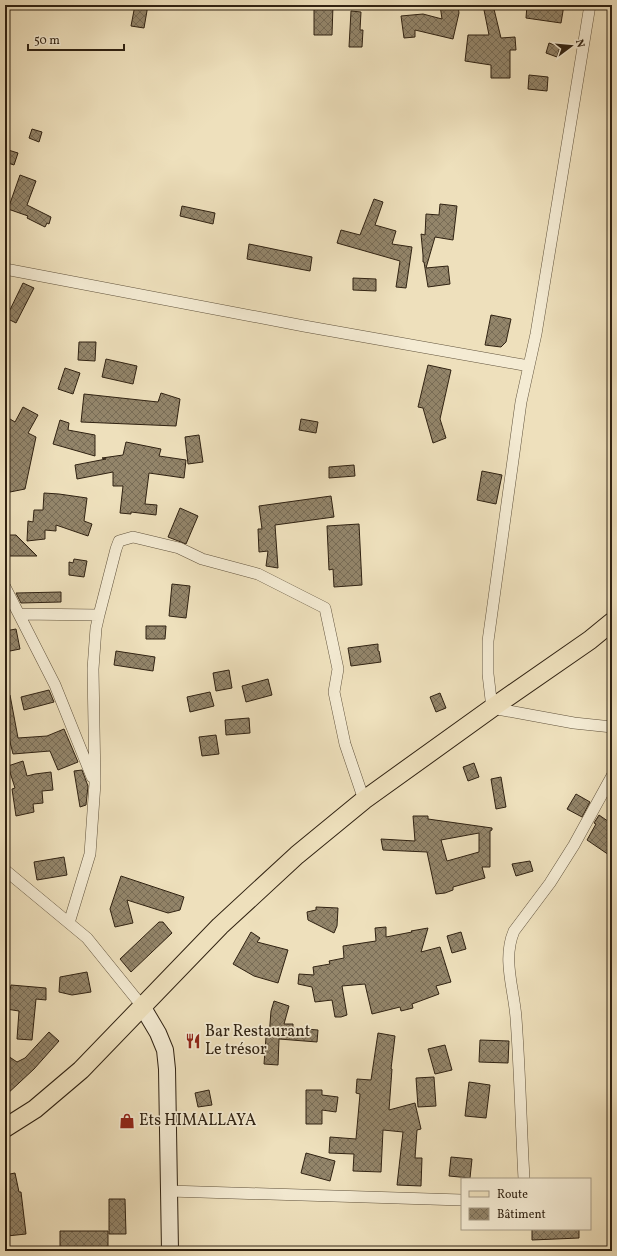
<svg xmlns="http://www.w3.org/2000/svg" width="617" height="1256" viewBox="0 0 617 1256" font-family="Vollkorn,serif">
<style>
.building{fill:url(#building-cross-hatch);stroke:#302212;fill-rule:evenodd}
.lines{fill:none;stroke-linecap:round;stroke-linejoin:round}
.minor-casing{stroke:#60523c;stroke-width:12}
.secondary-casing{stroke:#302212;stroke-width:18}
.primary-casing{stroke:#302212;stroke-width:20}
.minor{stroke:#f4ebd3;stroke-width:11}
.secondary{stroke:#f4ebd3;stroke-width:16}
.primary{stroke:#eee0bc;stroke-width:18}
.labels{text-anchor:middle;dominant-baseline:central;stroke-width:3.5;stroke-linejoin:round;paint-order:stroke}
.poi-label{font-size:16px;fill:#302212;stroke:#f4ebd3;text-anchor:start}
</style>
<defs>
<pattern id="building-cross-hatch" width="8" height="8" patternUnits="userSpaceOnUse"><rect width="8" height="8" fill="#93856a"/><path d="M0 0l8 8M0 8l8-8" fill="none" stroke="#786c56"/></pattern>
</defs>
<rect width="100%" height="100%" fill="#eee0bc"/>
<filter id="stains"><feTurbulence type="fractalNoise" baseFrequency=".005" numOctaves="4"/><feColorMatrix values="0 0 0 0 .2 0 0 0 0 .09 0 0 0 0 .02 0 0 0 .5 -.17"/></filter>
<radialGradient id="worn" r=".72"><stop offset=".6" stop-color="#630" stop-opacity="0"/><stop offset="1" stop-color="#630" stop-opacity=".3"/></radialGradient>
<path class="building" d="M135,5H148L144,28L131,26Z
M314,5H333L332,35H314Z
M440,5H458L459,13L453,39L415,30V37L404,38L401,16L423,14L442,19Z
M483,5H493L501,38L515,37L516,50H510V78H491V65L465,61L468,35H489Z
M527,5H564L561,23L526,18Z
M351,11L361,12L360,30H363L362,47H349Z
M549,43L560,47L557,57L546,53Z
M529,75L548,77L547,91L528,89Z
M32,129L42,132L39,142L29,138Z
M5,149L18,153L14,165L5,162Z
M20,175L36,181L27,205L51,217L49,224L47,223L45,227L27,218L28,216L8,209Z
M374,199L383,202L375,225L396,231L392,244L412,247L406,288L396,287L400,261L337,243L341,230L360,235Z
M440,204L457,206L453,240L435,237L426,268L448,266L450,284L428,287L424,262H423V255L421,234L425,235L426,214L439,215Z
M182,206L215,213L213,224L180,216Z
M249,244L312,257L310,271L247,259Z
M353,278L376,279V291L353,290Z
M23,283L34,288L16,323L6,318Z
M491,315L511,319L506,342L501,347L485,345Z
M79,342H96L95,361L78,360Z
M106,359L137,366L133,384L102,377Z
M428,365L451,370L440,419L446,438L433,443L423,408L418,407Z
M65,368L80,373L73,394L58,389Z
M161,393L180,399L176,426L81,422L84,394L158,402Z
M23,407L38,415L28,433L36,437L25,489L5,493V416L15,422Z
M301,419L318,422L316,433L299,430Z
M60,420L69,423L68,430L95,435V456L53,444Z
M199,435L203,462L188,464L185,437Z
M126,442L161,449L159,456L186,460L184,478L149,473L145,504L157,505L156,515L131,512V514L120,513L123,486H113V472L77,479L75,465L106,459L102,458L123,455Z
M354,465L355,476L329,478V467Z
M482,471L502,475L496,504L477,500Z
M44,493L59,494L87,498L84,521L92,524L88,536L56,525V531L45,530V539L27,541L28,521L33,522L34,510H43Z
M331,496L334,517L275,525L278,568L266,566L268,551L259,552L258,529H262L259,506Z
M180,508L198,516L186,544L168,537Z
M359,524L362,585L334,587L333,569L329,570L327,526Z
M5,535H16L37,556H5Z
M74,559L87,561L84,577L69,575V562L73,563Z
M172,584L190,586L186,618L169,616Z
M61,592V602L21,603L16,593Z
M146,626H166L165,639H146Z
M16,629L20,649L5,652V631Z
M378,644V651H379L381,662L351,666L348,648Z
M116,651L155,657L153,671L114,665Z
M229,670L232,688L216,691L213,673Z
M268,679L272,695L246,702L242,686Z
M49,690L54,702L24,710L21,697Z
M210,692L214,706L190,712L187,697Z
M440,693L446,708L436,712L430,697Z
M5,695H10L18,738L47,736L64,729L78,762L58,770L50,751L13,754L8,734H5Z
M249,718L250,733L226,735L225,720Z
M216,735L219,754L202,756L199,737Z
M23,761L27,776L35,774L51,772L53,790L42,791L43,803L33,804L34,812L16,816L12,789L15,788L8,766Z
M474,763L479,777L468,781L463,767Z
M82,770L88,786L86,805L80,807L74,771Z
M501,777L506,807L496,809L491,779Z
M576,794L590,802L582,817L567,809Z
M599,815L612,824V857L587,840L596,824L594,823Z
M413,816H428V819L492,828V830L490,831V867H482L485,878L453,887V890L445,893L436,894L427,852L383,850L381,839L415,841ZM479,833V852L447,861L441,840Z
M64,857L67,875L37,880L34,862Z
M530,861L533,871L516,876L512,864Z
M121,876L184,897L180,910L168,913L127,900L133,923L115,927L110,909Z
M316,907L338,908L337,926L334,933L308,920L307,912L316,910Z
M159,922H163L172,933L131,972L120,959Z
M386,927V937L412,932L411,931L428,928L421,952L440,947L451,982L436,986L439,994L412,1004L413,1008L401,1011L400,1007L372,1014L365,984L342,986L347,1015L341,1017H335L332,1000L315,1002L312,987L298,984L299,974L314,975L313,967L330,964L329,961L344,958L343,946L376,941L375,928Z
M251,932L260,938L257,942L288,950L278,983L254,976L233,964Z
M461,932L466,949L452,953L447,936Z
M87,972L91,992L72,995L59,992L60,977Z
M11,985L46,988V1000L36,999L32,1040L17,1039L19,1011L6,1009Z
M274,1001L289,1006L284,1024H293V1028L318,1030L317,1042L279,1039L278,1065L264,1064L266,1037H269L271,1011Z
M49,1032L59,1041L34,1069L5,1096V1054L17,1062L25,1058Z
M378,1033L395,1036L391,1069H392L389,1110L415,1103L421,1129L417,1130L415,1158H422L421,1186L397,1185L403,1132L383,1130L381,1172L353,1171L354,1154L329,1153L330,1137L356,1139L360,1094L356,1093L357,1079L371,1080Z
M480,1040L509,1041L508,1063L479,1062Z
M445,1045L452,1070L435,1074L428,1049Z
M434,1077L436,1106L418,1107L416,1078Z
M469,1082L490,1085L486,1118L465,1116Z
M209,1090L212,1105L198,1107L195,1093Z
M306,1090H322V1095L338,1097L336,1112L322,1110V1124H306Z
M306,1153L335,1161L330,1181L301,1173Z
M451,1157L472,1159L470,1178L449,1176Z
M15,1173L19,1192H21L26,1234L7,1236L5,1218V1175Z
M109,1199H125L126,1234H109Z
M532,1229H579V1238L532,1240Z
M60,1231H108V1251H60Z"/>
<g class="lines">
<defs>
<path id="minor" d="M590,5L536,334L521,402L488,641V674L492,708L574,723L612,727
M5,269L304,326L529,366
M5,587L55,685L92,777
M19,614L99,615L116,549L119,541L133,537L179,548L202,559L258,574L325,608L338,669L334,692L345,744L364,800
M5,870L87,938L142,1006
M69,923L90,854L95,783L93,669L96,628L99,615
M524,1179C521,1125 520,1072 516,1018C514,989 502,959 514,931L550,883L574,845L612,776
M169,1191L462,1200"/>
<path id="secondary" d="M142,1006L158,1033L165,1050L167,1069L170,1251"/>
<path id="primary" d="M5,1128L35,1109L81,1070L220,926L297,855L364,800L492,708L590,640L612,622"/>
</defs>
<use href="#minor" class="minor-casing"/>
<use href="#secondary" class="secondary-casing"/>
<use href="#primary" class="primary-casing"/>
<use href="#minor" class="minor"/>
<use href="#secondary" class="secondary"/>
<use href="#primary" class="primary"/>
</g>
<defs>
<symbol id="restaurant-bare" viewBox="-9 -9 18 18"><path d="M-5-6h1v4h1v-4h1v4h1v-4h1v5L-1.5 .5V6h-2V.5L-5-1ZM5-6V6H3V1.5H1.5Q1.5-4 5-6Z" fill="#8f2418" stroke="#f4ebd3" stroke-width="2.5" paint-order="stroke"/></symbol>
<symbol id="shop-bare" viewBox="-9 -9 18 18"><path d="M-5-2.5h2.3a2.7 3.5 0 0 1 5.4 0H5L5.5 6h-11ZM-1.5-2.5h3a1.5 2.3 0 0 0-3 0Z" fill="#8f2418" stroke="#f4ebd3" stroke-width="2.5" paint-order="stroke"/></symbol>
</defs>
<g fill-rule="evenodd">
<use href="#restaurant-bare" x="182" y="1030" width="22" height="22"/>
<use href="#shop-bare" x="116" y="1110" width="22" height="22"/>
</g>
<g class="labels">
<g class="poi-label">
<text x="205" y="1032">Bar Restaurant<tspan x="205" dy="18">Le trésor</tspan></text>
<text x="139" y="1121">Ets HIMALLAYA</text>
</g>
</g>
<rect width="617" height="1256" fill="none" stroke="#eee0bc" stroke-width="20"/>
<rect x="6" y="6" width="605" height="1244" fill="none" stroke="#302212" stroke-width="2"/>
<rect x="10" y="10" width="597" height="1236" fill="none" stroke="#302212"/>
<rect x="461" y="1178" width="130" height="52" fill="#f4ebd3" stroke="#a69b86"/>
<rect x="469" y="1191" width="20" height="6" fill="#eee0bc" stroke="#a69b86"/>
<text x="497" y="1198" font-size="12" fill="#302212">Route</text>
<rect x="469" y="1208" width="20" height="12" fill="url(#building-cross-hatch)" stroke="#a69b86"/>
<text x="497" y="1218" font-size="12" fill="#302212">Bâtiment</text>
<g transform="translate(571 46) rotate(74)" stroke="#f4ebd3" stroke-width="3" paint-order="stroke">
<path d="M0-3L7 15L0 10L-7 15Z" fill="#302212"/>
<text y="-6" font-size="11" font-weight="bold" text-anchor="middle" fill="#302212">N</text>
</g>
<path d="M28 44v6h96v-6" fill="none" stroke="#302212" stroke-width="2"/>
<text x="34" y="44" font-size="12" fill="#302212" stroke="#f4ebd3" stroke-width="3" paint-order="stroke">50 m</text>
<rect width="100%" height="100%" filter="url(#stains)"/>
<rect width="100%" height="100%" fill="url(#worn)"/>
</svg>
